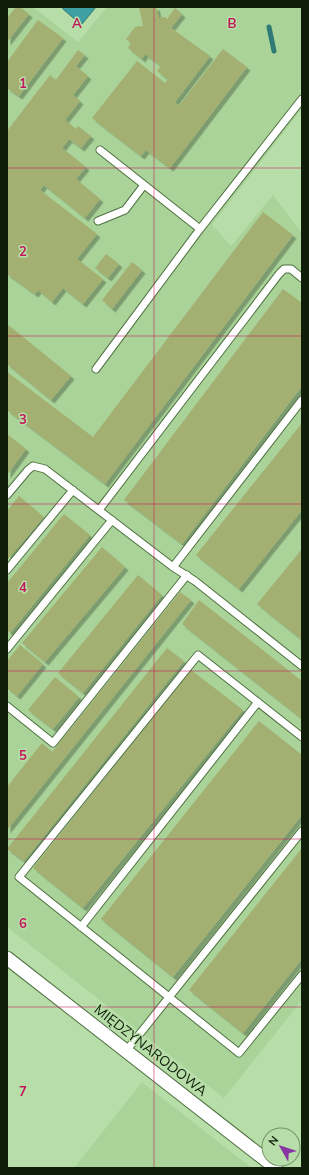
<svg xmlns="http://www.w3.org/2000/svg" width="309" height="1175" viewBox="0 0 309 1175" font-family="Mulish,sans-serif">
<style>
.built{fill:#a9d398}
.water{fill:#3ea0a2;stroke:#307974}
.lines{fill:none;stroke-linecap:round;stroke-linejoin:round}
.stream{stroke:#307974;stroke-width:5}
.building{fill:#a4af72;filter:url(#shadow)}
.service-casing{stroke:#4f7141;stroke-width:9}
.minor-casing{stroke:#4f7141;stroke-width:15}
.service{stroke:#fff;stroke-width:7}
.minor{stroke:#fff;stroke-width:13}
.grid{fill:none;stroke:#c2185b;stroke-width:1;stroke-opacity:0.55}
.labels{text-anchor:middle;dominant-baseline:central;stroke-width:3;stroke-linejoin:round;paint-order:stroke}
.street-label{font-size:14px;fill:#0f1d09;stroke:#b7dea8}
.grid-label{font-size:13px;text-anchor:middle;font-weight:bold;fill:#c2185b;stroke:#b7dea8;stroke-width:3;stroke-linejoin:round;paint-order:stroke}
</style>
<defs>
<filter id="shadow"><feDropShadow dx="3.5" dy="3.5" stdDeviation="0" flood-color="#0004"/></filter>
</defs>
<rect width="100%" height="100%" fill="#b7dea8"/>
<path class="built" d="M8,7H33L78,42L107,7H302V87L299,91L302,95V109L212,225L231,246L273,195L302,233V1000L224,1098L7,927V9Z
M142,1082L185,1116L252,1168H74Z"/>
<path class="water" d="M63,7H96L82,24L79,23L63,9Z"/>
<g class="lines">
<path class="stream" d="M269,27L274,51"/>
</g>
<path class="building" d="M16,7H20L29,14L7,42V18Z
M139,7H156L159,18L165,17L167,19L175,8L182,14L171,28L210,56L175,102L179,106L223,49L247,67L170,168L146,150L141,156L92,118L137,61L165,83L168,79L157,71L161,66L145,54L142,59L128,48L131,43L126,39L135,27L143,26Z
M38,20L63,38L19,96L7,88V62Z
M78,50L85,55L76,66L88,76L73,95L80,101L65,120L76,129L78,126L91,136L81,148L69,139L62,148L86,167L76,179L100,199L85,218L44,185L40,190L97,234L77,259L103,279L83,304L63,288L52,302L38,290L35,294L7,274V131L50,75L56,80Z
M263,212L293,235L105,484L7,410V372L93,437Z
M106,254L119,264L108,278L95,268Z
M132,262L142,270L112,309L102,300Z
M283,289L302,303V386L182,544L124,500Z
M7,324L71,376L51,400L7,364Z
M302,423V510L239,589L196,555Z
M7,434L26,449L7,475Z
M19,496L44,517L7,560V511Z
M64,514L90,535L10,633L7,630V583Z
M102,547L125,567L45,662L22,643Z
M302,549V640L257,604Z
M138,575L162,595L83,693L58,673Z
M180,592L191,600L7,830V787L42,743L52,752Z
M199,600L302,681V719L182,624Z
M20,645L43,664L17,696L7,688V661Z
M167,648L184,661L24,861L7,849Z
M191,670L243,710L83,908L33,868Z
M55,677L79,697L53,729L28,710Z
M259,721L302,755V815L173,977L101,919Z
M302,848V959L243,1033L189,990Z"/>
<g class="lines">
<defs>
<path id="service" d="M100,150L200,229
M98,221L125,210L144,185
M96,369L200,229L302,99
M7,495L28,470L33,466L45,469L173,567L195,581L302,666
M99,510L279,274L284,269H291L302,278
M173,567L302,400
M7,570L73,490
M7,649L112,520
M7,706L53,743L187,575
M302,737L198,655L19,877L239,1053L302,975
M81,927L258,702
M126,1051L302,831"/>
<path id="minor" d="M7,958L276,1168"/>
</defs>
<use href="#service" class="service-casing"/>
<use href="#minor" class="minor-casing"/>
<use href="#service" class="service"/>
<use href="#minor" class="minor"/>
</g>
<path class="grid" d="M154,7V1168M7,168H302M7,336H302M7,504H302M7,671H302M7,839H302M7,1007H302"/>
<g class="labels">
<g class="street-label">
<text transform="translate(151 1050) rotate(38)">MIĘDZYNARODOWA</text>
</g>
</g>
<g class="grid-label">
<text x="77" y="28">A</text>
<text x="232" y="28">B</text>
<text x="23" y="88">1</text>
<text x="23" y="256">2</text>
<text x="23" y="424">3</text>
<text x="23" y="592">4</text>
<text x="23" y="760">5</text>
<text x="23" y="928">6</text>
<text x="23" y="1096">7</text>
</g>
<rect width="309" height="1175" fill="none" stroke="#0f1d09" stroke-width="16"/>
<g transform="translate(281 1147) rotate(309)"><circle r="19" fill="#b7dea8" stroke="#749168"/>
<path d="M0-3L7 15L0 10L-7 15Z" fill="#8935a4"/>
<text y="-6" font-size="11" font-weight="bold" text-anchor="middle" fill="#0f1d09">N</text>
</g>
</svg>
